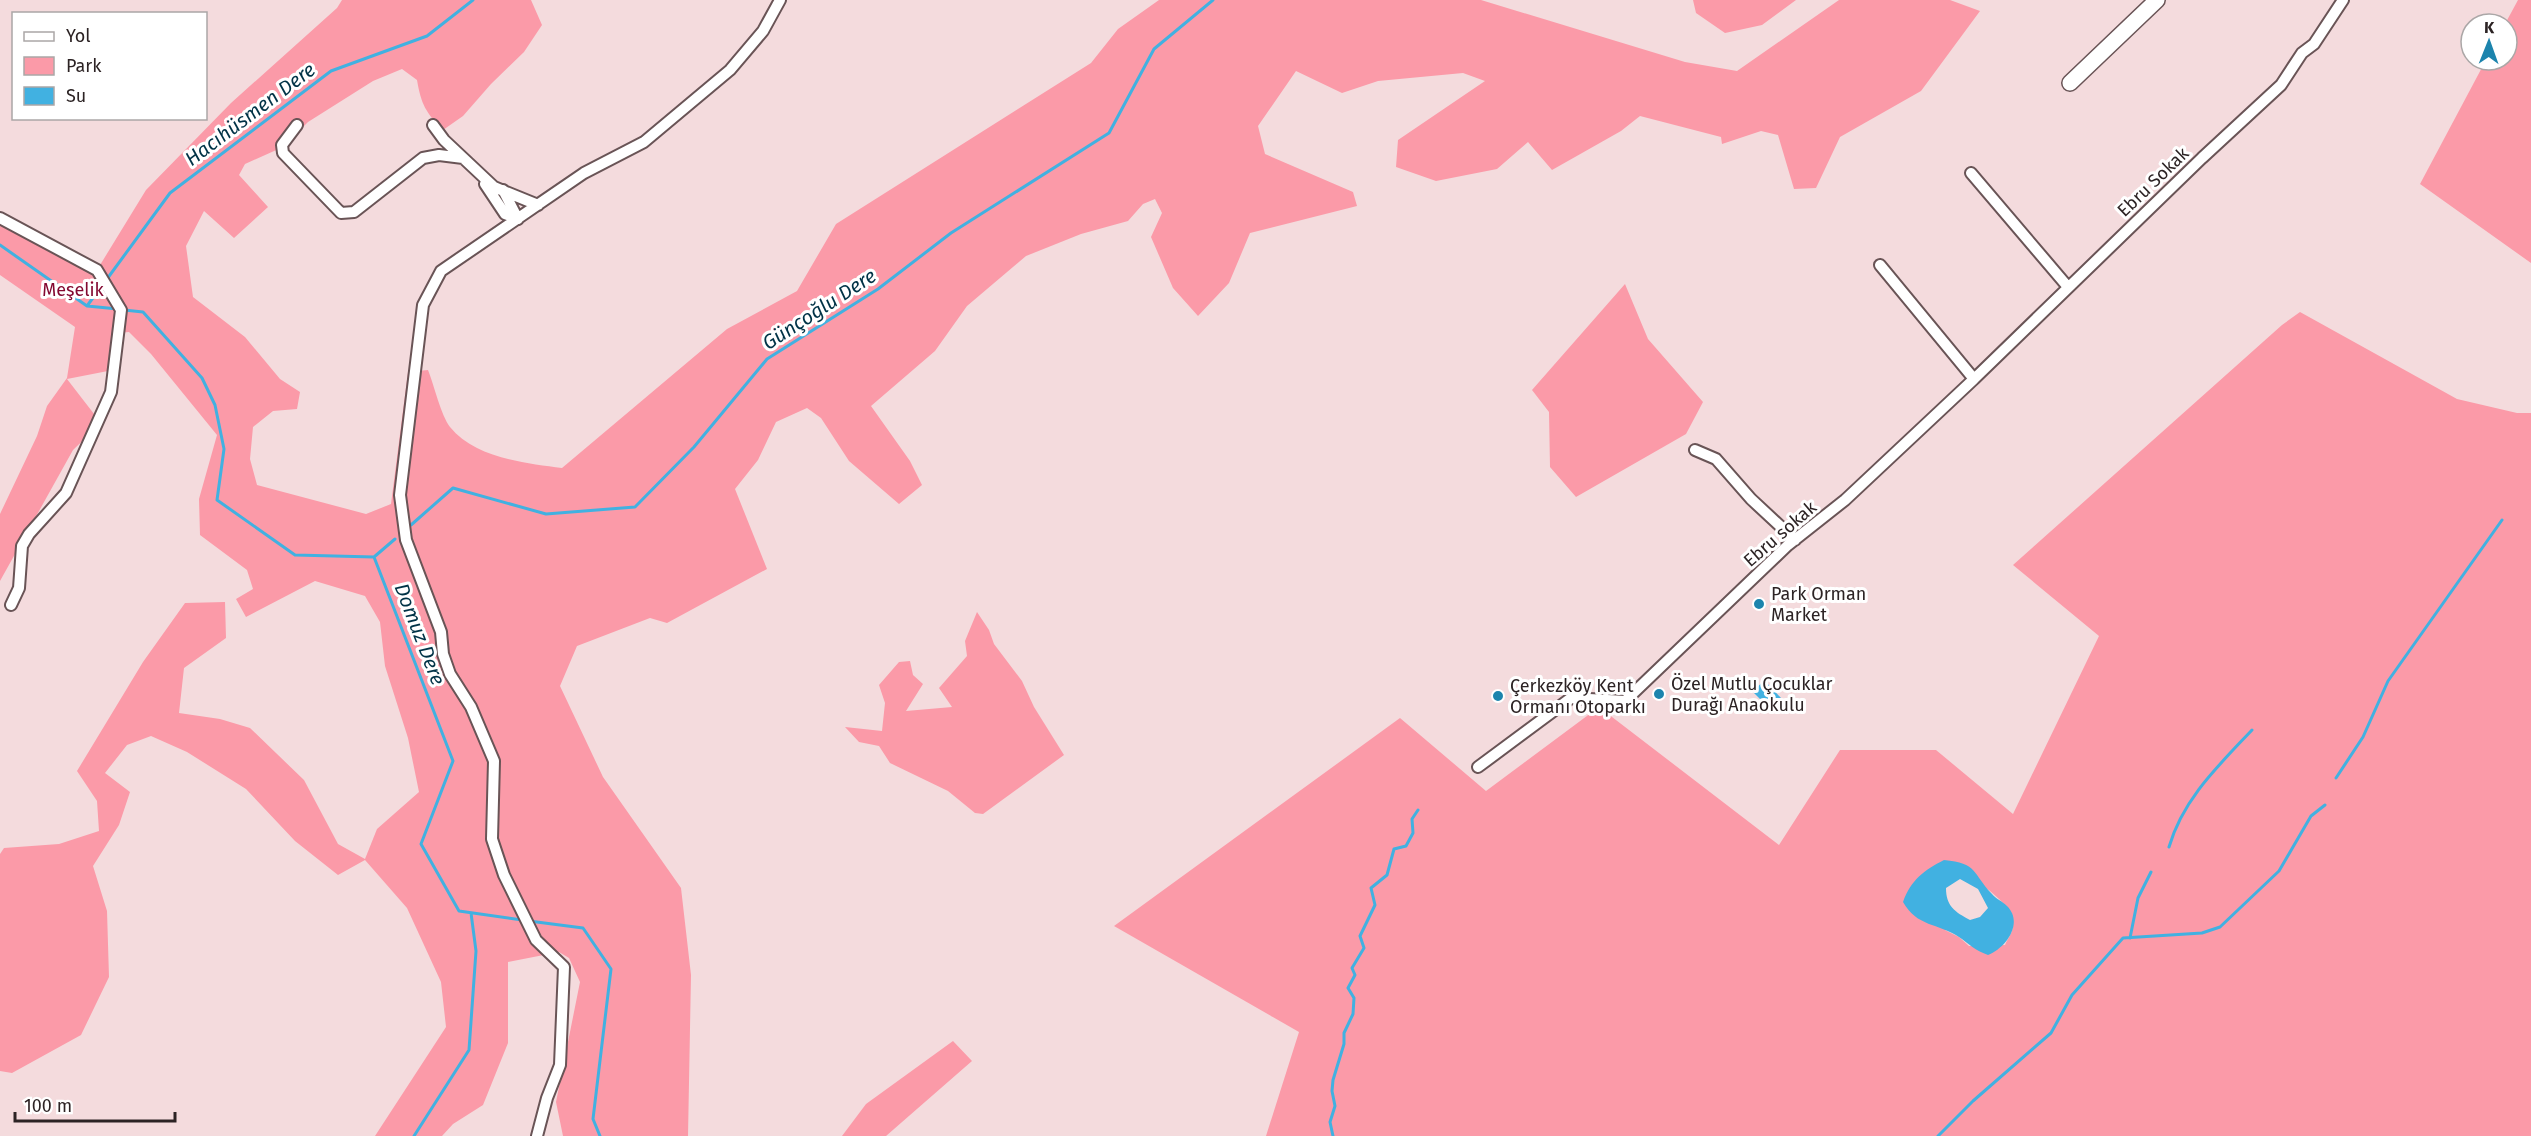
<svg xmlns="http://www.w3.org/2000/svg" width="2531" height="1136" viewBox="0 0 2531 1136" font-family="'Fira Sans',sans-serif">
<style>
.green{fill:#fb9aa8;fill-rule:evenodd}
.water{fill:#41b1e1;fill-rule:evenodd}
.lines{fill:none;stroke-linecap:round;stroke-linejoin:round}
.stream{stroke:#41b1e1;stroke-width:3}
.street-casing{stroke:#695456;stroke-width:14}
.secondary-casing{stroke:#695456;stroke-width:18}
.street{stroke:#fff;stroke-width:10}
.secondary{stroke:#fff;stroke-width:15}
.poi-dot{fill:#1c84ad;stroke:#fff;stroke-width:2}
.labels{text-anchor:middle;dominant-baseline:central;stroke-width:6;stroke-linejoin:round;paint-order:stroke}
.street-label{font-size:18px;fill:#2c2324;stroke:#fff}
.park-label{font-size:18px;fill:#830831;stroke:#fff}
.poi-label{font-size:18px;fill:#2c2324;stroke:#fff;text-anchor:start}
.water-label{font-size:20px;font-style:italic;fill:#003246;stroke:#fff}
</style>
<rect width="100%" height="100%" fill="#f4dbdd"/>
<path class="green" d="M342,0H531L542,25L524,52L491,84L463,116L443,130C426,113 421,104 417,80L402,69L373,81L308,122L283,147L245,164L239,175L268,207L234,238L204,211L186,246L193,297L245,337L280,379L300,392L297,409L273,411L253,427L250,459L257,485L366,514L391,504L408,372L428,370C434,385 441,415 450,427C475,458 525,463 562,468L727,329L797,291L836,224L1091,63L1118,29L1159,0H1481L1685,62L1737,71L1839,0H1950L1980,11L1921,91L1840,137L1816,188L1794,189L1778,135L1761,131L1722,144L1721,137L1640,116L1621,131L1552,170L1528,142L1497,169L1436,181L1396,167L1398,140L1485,81L1463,73L1378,81L1342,93L1296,71L1258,126L1265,154L1353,192L1357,206L1250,233L1229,283L1198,316L1173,288L1151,237L1162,213L1155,199L1143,204L1128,221L1081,234L1026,256L967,306L935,351L871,406L910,461L922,485L899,504L849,461L821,418L807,408L776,422L758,460L735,489L767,569L667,623L650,618L577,646L560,686L603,777L681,888L691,975L688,1136H563L556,1102L580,982L569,958L559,952L508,962V1043L483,1105L453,1124L442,1136H375L446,1027L441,982L407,908L365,860L338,875L295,841L246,789L187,752L151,736L127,745L105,773L130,792L119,825L93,866L107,911L109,977L81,1035L12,1073L0,1071V854L4,848L59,844L99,831L97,801L77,771L143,662L185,603L225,602L226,638L184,668L179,713L220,719L250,728L304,780L338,844L365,859L377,829L419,792L408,738L385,666L380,622L365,596L315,581L246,617L236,599L253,589L247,570L200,535L199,499L217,435L151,354L129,332L118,333L113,370L67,379L101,423L73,450L0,581V514L37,436L47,406L67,378L75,327L0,275V218L97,270L146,190L231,103L337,8Z
M1693,0H1796L1762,25L1725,33L1696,13Z
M2518,0H2531V263L2420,184L2486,60H2507V24H2505Z
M1625,284L1648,339L1703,402L1686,434L1576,497L1550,467L1549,412L1532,390Z
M2300,312L2457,399L2517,413H2531V1136H1266L1299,1032L1114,926L1400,718L1486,791L1599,707L1779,845L1840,750H1936L2013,814L2099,636L2013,565L2282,325ZM1944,860C1963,873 2012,899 2013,923C2014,931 2008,938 2005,945L1969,946L1959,937L1945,930Z
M977,612L989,630L994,644L1022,681L1034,707L1064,755L983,814L975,813L948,791L890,763L879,746L859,742L845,727L882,731L885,703L879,685L899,662L910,661L913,675L923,684L906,711L952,707L939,688L967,656L965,641Z
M953,1041L972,1061L886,1136H842L866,1104Z"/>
<path class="water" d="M1764,680L1781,698L1770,709L1753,692Z
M1944,860C1978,863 1972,873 1992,894C1996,899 2002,901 2007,906C2024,923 2006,948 1988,955C1976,951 1969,944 1959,937C1938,923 1917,927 1903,902C1911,880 1924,870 1944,860ZM1960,879L1978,889L1988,908L1980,917L1970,920C1955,912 1946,906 1946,888Z"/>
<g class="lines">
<path class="stream" d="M0,245L87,306L118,309
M107,279L170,193L331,71L427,36L473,0
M87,306L103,284
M124,310L143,312L202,378L215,405L224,449L217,500L295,555L374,557L453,761L421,844L459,911L522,920
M411,525L453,488L546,514L635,507L694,447L767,359L878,289L951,233L1109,133L1154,49L1213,0
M374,557L395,539
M2336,778L2363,737L2388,681L2502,520
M2169,847C2183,799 2218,766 2252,730
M529,921L583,928L611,969L593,1119L600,1136
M2130,938L2138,898L2151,872
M414,1136L469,1050L476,951L471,913
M1333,1136L1330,1122L1335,1106L1332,1091L1333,1080L1344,1044V1033L1353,1014L1354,998L1348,988L1355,975L1352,968L1364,948L1360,936L1375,905L1371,888L1387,875L1394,849L1406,846L1413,833L1412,819L1418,810
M1938,1136L1973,1101L2051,1033L2072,995L2123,938L2202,933L2220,927L2279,871L2311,816L2325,805"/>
<defs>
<path id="street" d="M297,125L282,145L283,153L341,213L354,212L423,158L439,155L463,158
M433,125L444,140L494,187L538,205
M1971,173L2068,287
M485,184L505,214L518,219
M503,190L518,219
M0,218L97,270L121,310L111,392L66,493L29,534L22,546L19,588L11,605
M1974,379L2202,158L2281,85L2302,53L2314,44L2343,0
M1695,450L1716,459L1751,499L1795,540
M1478,767L1571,698L1625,701L1788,545L1845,500L1974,379L1880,265
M537,1136L547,1098L560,1065L564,967L536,940L504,875L492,839L494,761L471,707L450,674L443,654L441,632L406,540L400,495L423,305L441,271L584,173L644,142L730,70L763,31L780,0"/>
<path id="secondary" d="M2070,83L2157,0"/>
</defs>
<use href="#street" class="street-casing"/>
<use href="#secondary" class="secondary-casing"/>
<use href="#street" class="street"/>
<use href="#secondary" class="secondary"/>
</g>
<g class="poi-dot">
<circle cx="1759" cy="604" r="6"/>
<circle cx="1659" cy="694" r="6"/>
<circle cx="1498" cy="696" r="6"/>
</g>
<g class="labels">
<g class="street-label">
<text transform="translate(2153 182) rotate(-44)">Ebru Sokak</text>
<text transform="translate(1780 534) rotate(-41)">Ebru sokak</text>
</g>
<g class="park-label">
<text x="73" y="290">Meşelik</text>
</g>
<g class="poi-label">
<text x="1771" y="594">Park Orman<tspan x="1771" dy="21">Market</tspan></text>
<text x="1671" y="684">Özel Mutlu Çocuklar<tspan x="1671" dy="21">Durağı Anaokulu</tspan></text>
<text x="1510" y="686">Çerkezköy Kent<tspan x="1510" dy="21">Ormanı Otoparkı</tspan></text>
</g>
<g class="water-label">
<text transform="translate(250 114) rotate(-37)">Hacıhüsmen Dere</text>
<text transform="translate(819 309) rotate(-33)">Günçoğlu Dere</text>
<text transform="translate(420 634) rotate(69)">Domuz Dere</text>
</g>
</g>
<rect x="12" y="12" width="195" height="108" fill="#ffffff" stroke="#aba7a7" stroke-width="1.5"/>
<rect x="24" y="32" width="30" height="9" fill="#ffffff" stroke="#aba7a7" stroke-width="1.5"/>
<text x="66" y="42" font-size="18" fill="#2c2324">Yol</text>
<rect x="24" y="57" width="30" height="18" fill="#fb9aa8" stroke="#aba7a7" stroke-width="1.5"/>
<text x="66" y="72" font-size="18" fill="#2c2324">Park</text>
<rect x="24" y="87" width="30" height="18" fill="#41b1e1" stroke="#aba7a7" stroke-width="1.5"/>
<text x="66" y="102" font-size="18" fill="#2c2324">Su</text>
<g transform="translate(2489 42) rotate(1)"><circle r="28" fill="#ffffff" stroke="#aba7a7" stroke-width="1.5"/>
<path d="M0-4.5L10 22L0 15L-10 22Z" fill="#1c84ad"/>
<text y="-9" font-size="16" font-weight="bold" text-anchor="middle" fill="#2c2324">K</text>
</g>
<path d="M15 1112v9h160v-9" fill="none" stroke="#2c2324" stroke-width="3"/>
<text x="24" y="1112" font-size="18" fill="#2c2324" stroke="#ffffff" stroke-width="4.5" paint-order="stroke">100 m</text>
</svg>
